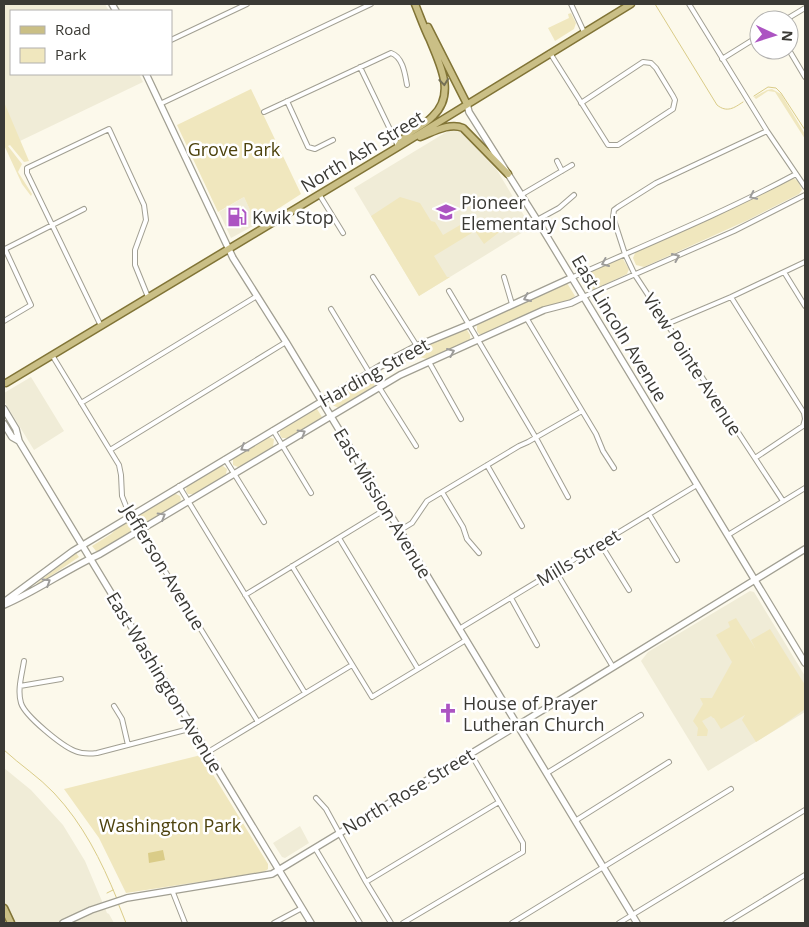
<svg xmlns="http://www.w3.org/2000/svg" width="809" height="927" viewBox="0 0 809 927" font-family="'Open Sans',sans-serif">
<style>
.built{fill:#f0ecd7}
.green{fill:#f0e7be}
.water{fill:#dacc88}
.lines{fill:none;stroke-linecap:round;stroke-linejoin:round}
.stream{stroke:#dacc88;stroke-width:1}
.street-casing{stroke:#a19f92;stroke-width:6}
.secondary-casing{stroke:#a19f92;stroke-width:8}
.primary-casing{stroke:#817436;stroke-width:9}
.street{stroke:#fff;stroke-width:4}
.secondary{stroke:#fff;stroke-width:5.5}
.primary{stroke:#cabf86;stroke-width:6}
.oneway{stroke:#746f55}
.oneway2{stroke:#9d9c9a}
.labels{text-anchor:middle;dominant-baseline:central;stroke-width:5;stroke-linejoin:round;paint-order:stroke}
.park-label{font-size:18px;fill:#4d420d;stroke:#fff}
.street-label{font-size:18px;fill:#3b3a35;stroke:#fff}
.poi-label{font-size:18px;fill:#3b3a35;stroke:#fff;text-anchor:start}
</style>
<rect width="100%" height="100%" fill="#fcf9eb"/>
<path class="built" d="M4,4H105L109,11H11V74H139L143,82L20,141L4,145Z
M453,128L459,130L497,170L526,219L533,226L419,296L354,188Z
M244,197L257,224L231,238L219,212Z
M31,377L64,431L34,450L4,401V393Z
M750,591L754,592L805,676V712L708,771L641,661L648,652Z
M4,768L31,790L63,825L85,861L107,913L109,914L114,923H4Z
M300,826L309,843L285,858L282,857L273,843Z"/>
<path class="green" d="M571,13L576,23L574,29L555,41L548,28L569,18L568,14Z
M251,89L301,194L256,223L244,197L218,212L177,125Z
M772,89L781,94L805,134V139L775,92L768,91L756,99L754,97L767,90Z
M4,102L29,161L24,162L10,145L8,146L22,164L18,172L32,194L31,196L22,184L4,145Z
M793,178L798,181L802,190L799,194L748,220L644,267L636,265L633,258L636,251Z
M400,197L420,203L431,221L435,222L443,235L472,218L477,230L495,219L502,230L484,244L475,231L434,256L447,277H450L419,296L371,216Z
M619,259H623L629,269L627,274L591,291L593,287L587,281L588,273Z
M567,283L575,296L570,300L543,308L485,334H479L477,331V324Z
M462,329L467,330L470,335V339L467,343L427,359L416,356L401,363L400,360L395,359Z
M369,376L376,378L374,386L339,408L332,405L333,398Z
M314,409H317L322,417L320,419L289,438H282L280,435V429Z
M268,437L274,439L273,447L242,466L238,467L233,465V458Z
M220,465L223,466L227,469L226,474L224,477L196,494H188L186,491L187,485Z
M174,493L180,496L181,500L179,503L148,523H143L139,521V514Z
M127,521L133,525L132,532L100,551H96L92,546L111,534L120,525Z
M76,553L79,557L36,586V584Z
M736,618L755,648L751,640L770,629L805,685V709L783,725L756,742L742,720L745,715L721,729L714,718H713L711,716L702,721L708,730L707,736H697L698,728L693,721L703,704L700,698H712L732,662L716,635L730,627L728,622Z
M201,755L268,864V869L264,872L126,893L99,838L64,789Z"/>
<path class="water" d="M163,850L165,860L149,863L148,853Z"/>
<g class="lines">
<path class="stream" d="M655,4L717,105C727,113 734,108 743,102
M754,96L768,87L776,88L781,93L805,130
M4,750C20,765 39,777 54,793C83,824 101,860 117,899
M107,893L113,890
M118,903L126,923"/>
<defs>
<path id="street" d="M571,4L584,32
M689,4L767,131L805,187
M785,20L805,8
M171,40L247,4
M789,50L805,77
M550,53L608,145H618L673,109L675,100L673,96L656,68L651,63L643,62L581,103
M722,59L759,36
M360,67L398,146
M287,101L308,147L315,149L333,140
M160,104L371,4
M264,112L391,53C403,57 405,74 407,85
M767,131L656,183L618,207L614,210L613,217L625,254L635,275L783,501
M557,161L562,171
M319,194L343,233
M521,195L572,165
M537,220L559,208L574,195
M784,272L805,306
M373,277L417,346
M504,277L512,304
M571,278C647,244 723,213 796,174
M449,291L536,438L568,497
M583,297L734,231L805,195
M731,297L804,413L805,419L803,426L755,458
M331,309L369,372
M527,319L596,434L603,451L614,468
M4,321L31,305L5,249L84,209
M667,324L731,297L805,262
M101,326L27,173V168L109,129L144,205L146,220L135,250V265L148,297
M52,355L119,465L121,475L122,496L128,511L258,722
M429,362L461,419
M379,387L416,446
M81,403L257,296
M273,430L311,493
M110,450L286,342
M225,459L264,522
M487,465L522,526
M179,486L305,693
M442,492L463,527L467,539L479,553
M649,514L677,560
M399,531L412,523L427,501L519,446L528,442L582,411
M728,535L805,488
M339,538L418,669
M600,543L629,590
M292,566L372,697L466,640
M555,570L613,667
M245,595L386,509
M511,598L537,645
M459,629L697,485
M24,661C22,674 17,690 21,703C25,716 62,746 75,751C82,754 89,754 97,753L193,728
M20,686L61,679
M114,706L122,719L128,745
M208,752L352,665
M547,773L641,715
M316,798L326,809L366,882L391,923
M575,821L669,762
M315,848L360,923
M366,882L499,802
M172,890L185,923
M274,923L302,908
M403,923L523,852V843L471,754
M512,923L731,789
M619,923L805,810
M726,923L805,875"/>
<path id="secondary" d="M112,4L116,11
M146,74L233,258L286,342L637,923
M467,104L469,112L537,220L805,663
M4,409L16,429L19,441L311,923
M4,424L12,437L19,441
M4,602L73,551L394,358L417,346L468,325L571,278
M4,605C37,591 67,569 100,554L400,375L544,310L571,303L583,297
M63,923L91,910L127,898L272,874L571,693L805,549"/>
<path id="primary" d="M428,27L467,104
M420,137C433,132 450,122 463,128L508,174
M398,146C408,129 421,129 433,116C456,94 440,65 430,40C424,28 420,16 415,4
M6,383L398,147L631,4
M4,908L11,923"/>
</defs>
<use href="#street" class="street-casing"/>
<use href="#secondary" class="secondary-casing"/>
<use href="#primary" class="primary-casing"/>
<use href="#street" class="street"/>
<use href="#secondary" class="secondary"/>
<use href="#primary" class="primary"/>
</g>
<defs><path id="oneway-chevron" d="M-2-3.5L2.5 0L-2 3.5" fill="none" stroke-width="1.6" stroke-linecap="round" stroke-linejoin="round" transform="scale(1.25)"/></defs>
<use class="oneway" href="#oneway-chevron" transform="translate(444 82) rotate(83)"/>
<g class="oneway2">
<use href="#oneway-chevron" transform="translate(753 196) rotate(154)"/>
<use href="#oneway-chevron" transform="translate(676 257) rotate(-24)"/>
<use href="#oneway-chevron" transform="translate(605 263) rotate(156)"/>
<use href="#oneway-chevron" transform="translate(527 298) rotate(156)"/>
<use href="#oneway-chevron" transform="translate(451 352) rotate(-23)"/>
<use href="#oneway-chevron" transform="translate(302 433) rotate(-31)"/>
<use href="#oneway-chevron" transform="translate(244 448) rotate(149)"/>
<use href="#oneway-chevron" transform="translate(162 516) rotate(-31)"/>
<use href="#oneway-chevron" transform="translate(47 582) rotate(-32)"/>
</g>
<defs>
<symbol id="school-bare" viewBox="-9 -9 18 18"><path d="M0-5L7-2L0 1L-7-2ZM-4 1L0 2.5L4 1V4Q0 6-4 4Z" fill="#ac54c2" stroke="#fff" stroke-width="2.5" paint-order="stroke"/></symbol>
<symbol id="fuel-bare" viewBox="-9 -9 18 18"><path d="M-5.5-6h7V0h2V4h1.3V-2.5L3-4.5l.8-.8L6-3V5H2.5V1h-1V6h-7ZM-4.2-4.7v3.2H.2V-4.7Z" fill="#ac54c2" stroke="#fff" stroke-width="2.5" paint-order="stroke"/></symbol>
<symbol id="church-bare" viewBox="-9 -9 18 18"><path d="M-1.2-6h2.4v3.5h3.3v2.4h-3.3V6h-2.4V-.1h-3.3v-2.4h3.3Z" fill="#ac54c2" stroke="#fff" stroke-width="2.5" paint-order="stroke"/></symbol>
</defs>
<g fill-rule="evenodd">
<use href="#school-bare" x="432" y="198" width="28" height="28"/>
<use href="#fuel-bare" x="223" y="203" width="28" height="28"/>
<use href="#church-bare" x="434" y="699" width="28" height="28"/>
</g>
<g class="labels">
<g class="park-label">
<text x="234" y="149">Grove Park</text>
<text x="170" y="825">Washington Park</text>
</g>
<g class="street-label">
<text transform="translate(362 151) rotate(-31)">North Ash Street</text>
<text transform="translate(620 328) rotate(59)">East Lincoln Avenue</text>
<text transform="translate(693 364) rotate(57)">View Pointe Avenue</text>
<text transform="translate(374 372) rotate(-29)">Harding Street</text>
<text transform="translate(383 503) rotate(59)">East Mission Avenue</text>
<text transform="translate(578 557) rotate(-31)">Mills Street</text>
<text transform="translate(164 567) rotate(59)">Jefferson Avenue</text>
<text transform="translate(165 682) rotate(59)">East Washington Avenue</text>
<text transform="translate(408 791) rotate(-31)">North Rose Street</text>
</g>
<g class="poi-label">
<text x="461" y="202">Pioneer<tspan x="461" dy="21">Elementary School</tspan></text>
<text x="252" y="217">Kwik Stop</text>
<text x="463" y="703">House of Prayer<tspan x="463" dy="21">Lutheran Church</tspan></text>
</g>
</g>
<rect width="809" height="927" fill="none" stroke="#3b3a35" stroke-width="10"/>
<rect x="10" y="10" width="162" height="65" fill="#ffffff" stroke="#b1b0ae"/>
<rect x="20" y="26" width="25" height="8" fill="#cabf86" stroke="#b1b0ae"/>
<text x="55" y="35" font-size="15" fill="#3b3a35">Road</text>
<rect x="20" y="48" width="25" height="15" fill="#f0e7be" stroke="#b1b0ae"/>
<text x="55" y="60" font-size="15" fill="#3b3a35">Park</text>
<g transform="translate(774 35) rotate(94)"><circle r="24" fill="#ffffff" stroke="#b1b0ae"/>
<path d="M0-4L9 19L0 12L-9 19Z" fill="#ac54c2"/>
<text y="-8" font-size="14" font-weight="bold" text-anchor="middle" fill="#3b3a35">N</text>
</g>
</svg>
